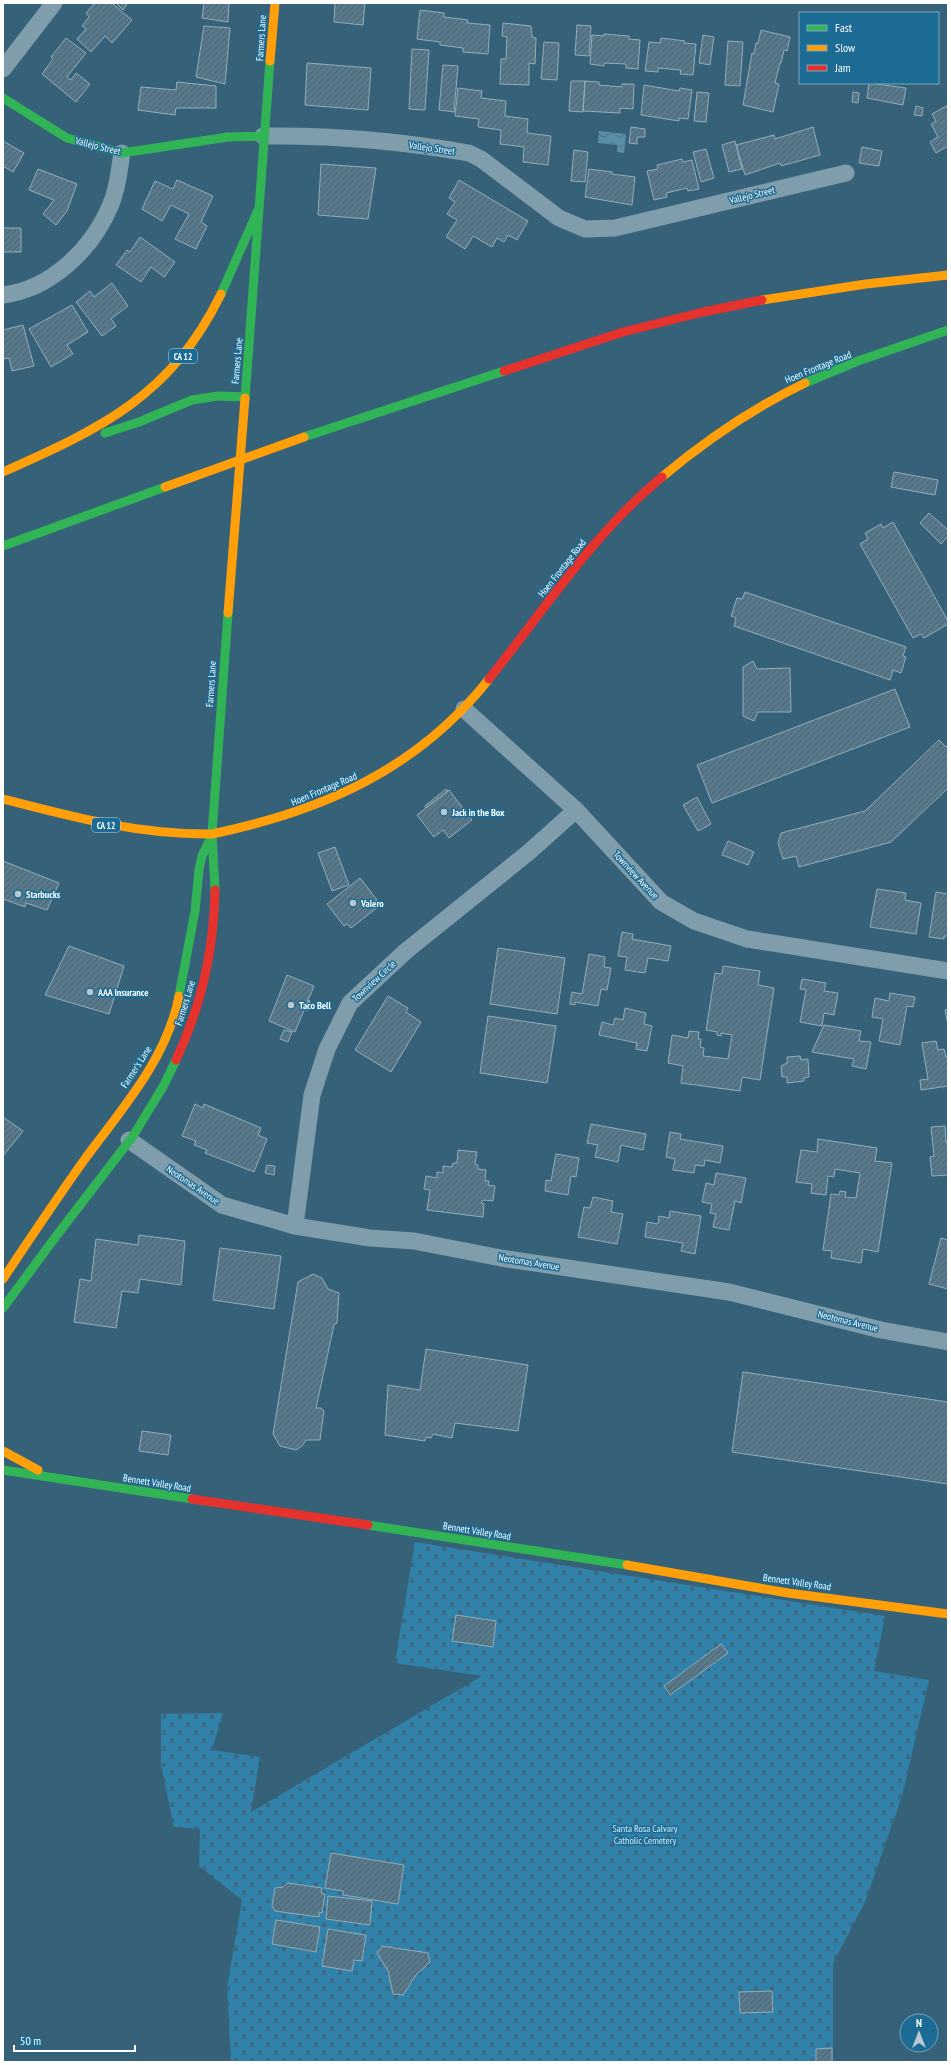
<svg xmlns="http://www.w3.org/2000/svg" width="951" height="2065" viewBox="0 0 951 2065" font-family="'PT Sans Narrow',sans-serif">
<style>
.cemetery{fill:url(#cemetery-stones)}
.water{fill:url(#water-waves)}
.building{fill:url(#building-hatch);stroke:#94adb9}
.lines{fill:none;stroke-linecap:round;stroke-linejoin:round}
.street{stroke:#7f9dab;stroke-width:17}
.fast{stroke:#30b455;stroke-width:9}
.slow{stroke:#ff9f0a;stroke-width:9}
.jam{stroke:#e5322d;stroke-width:9}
.slow-bridge{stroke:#ff9f0a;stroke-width:9}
.poi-dot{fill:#b9c8d0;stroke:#1b6b94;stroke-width:1.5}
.labels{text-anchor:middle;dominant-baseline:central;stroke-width:3;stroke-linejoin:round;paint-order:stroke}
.shield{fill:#1b6b94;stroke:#bbd3df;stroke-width:1}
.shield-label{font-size:9px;font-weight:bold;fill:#fff}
.street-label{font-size:10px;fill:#fff;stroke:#1b6b94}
.poi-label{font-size:10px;font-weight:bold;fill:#fff;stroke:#1b6b94;text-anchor:start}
.park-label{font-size:10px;fill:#d4eefb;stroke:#1b6b94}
</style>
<defs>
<pattern id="cemetery-stones" width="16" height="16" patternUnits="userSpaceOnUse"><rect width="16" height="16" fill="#3082aa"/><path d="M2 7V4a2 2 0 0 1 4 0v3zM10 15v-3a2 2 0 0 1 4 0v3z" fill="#3d6a80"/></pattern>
<pattern id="water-waves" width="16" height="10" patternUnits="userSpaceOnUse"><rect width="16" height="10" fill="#598da8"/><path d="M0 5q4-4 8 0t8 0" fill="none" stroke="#547383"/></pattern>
<pattern id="building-hatch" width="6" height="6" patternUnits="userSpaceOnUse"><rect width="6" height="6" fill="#56798b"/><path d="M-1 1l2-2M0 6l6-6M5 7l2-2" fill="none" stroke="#51626c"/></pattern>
</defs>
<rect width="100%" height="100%" fill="#366279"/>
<path class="cemetery" d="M415,1542L885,1616L874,1671L929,1680L902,1796L865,1902L833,1963V2062H231L227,1988L242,1900L199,1866L200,1829L174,1827L161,1765V1714L223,1713L212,1750L260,1757L251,1812L482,1676L395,1663Z"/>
<path class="water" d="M599,131L626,134L624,153L617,152V145L598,143Z"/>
<path class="building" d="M95,3H112L132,20L112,43L105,36L91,52L77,39L86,29L82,26L89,17L86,13Z
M116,3H128L123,10Z
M204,3H229L228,22L202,18Z
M335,3H365L363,25L334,22Z
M420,10L444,13V17L468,20L467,23L490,25L488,54L463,52V48L440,45V42L417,39Z
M503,23L531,26L532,37L536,38L535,64L529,63V85L500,84L501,59H506L507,37L502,36Z
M577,25L591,26L589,56L575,55Z
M204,26L230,28L225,84L196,77Z
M761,30L790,37L787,51L784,50L781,63H780L775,83L779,84L773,112L743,105L752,53L754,54L756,43H758Z
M604,34L629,36V39L640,40L638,69L626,68V64L604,63V66L590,64L592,35L604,36Z
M703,35L714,37L710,65L699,63Z
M66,38L86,53L67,77L71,80L76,73L90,84L76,102L42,74L53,59L51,57Z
M661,38L685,41L684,43L696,44L693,75L680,74L681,70L658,68V72L645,71L649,42L660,43Z
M728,41L743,42L740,86L725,85Z
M544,42L559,43L557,80L541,79Z
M412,49L429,50L425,110L409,109Z
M307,63L371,68L368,110L305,105Z
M443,65L458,66L454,112L439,110Z
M571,81H585L583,112L569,111Z
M585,81L599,82V85L622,87V84H634L633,109L620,108V113L583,111Z
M177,82L216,86V108H176L175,115L138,110L141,87L176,90Z
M869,83L906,88L903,105L867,98Z
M644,85L679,91L680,88L692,90L688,119L679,118V121L641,115Z
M458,88L482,91L481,98L506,101L505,116L528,119L527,133L551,136L548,165L523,162L524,147L500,144L501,130L478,127L479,119L455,116Z
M697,92L709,93L706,122L694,121Z
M853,92L859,93L858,103L852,102Z
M948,105V146L936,153L930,142L938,137L931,124L936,121L932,114Z
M916,106L923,108L922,116L914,115Z
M631,127L645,129V137H637V144L629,143Z
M813,127L820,155L781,166L780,163L745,175L736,145L774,135L775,139Z
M735,141L742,169L729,172L722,145Z
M5,142L24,153L13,172L3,166V143Z
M862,147L882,151L879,166L859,163Z
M706,149L714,178L701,182L693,152Z
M574,150L588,152L585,182L571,181Z
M682,159L683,162L692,160L699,189L688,191L687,188L666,193L667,197L654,200L647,171L658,169L657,165Z
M321,164L376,168L368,219L318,215Z
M38,169L77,184L67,211L56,225L43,214L54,200L29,190Z
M589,169L612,172V174L635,177L632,205L585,197Z
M177,180L213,196L201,222L207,226L196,249L175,239L189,214L171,205L162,221L142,209L155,181L173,189Z
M459,180L528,221L517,240L508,235L504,242L497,238L492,247L473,236L465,249L446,237L457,220L447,214L455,202L449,198Z
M3,228H21V252H3Z
M140,237L175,262L164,277L151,267L141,282L116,265L127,250L130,252Z
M112,283L128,306L111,319L116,326L102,336L76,302L90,291L94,297Z
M72,305L88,332L67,345L73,354L51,367L29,329Z
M23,325L34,366L12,371L9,358L3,359V330Z
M894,472L938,480L935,495L891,487Z
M929,513L948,530V536L941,544L920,523Z
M893,522L948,621V624L924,638L921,634L913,638L860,544L868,539L865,533L881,524L883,528Z
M745,592L906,647L903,656L906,657L901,673L893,670L890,680L734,626L736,618L731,616L737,598L742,599Z
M753,661L757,669L790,668L791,712H758L754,721L743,716V667Z
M895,689L910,727L712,803L697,765Z
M939,740L946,747L948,745V788L891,842L799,867L796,856L783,859L778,843L781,833L865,811Z
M446,789L448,791L426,808L425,806Z
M449,790L472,820L449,838L443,830L434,837L417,815Z
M697,797L711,824L698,831L683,805Z
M728,841L754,852L748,865L722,855Z
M335,847L349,885L332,891L318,853Z
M3,861L59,883L47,910L26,903L25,907L3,899Z
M360,878L377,900L375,901L379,906L351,928L347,924L344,926L327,904Z
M877,889L906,893L905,900L921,903L916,934L870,927Z
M936,892L948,894V936H944V939L929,937Z
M622,932L633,934L632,939L671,946L668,961L648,958L645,973L625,970L627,957L618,956Z
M69,946L124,966L109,1014L45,995Z
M498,948L565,958L557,1014L490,1004Z
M589,954L605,957L604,967L611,968L607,990L601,989L598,1006L575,1002V1005L570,1004L572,992L582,994Z
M723,966L760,971L758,985L774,988L760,1080L742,1077L740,1091L681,1083L683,1066L668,1063L672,1035L688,1038L689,1031L699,1032L698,1039H701L700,1047L704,1048L703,1056L728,1059L732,1035L721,1033V1036L717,1035V1032L706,1030L715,973L722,974Z
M287,975L314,986L295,1032L269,1021Z
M802,979L826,983L824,991L838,993L834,1015L824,1013L822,1026L800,1022L806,990L800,989Z
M890,993L915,997L913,1007L907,1006L900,1045L879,1041L883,1019L872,1017L875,998L889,1001Z
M388,996L408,1008L406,1012L421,1022L391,1072L355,1050Z
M309,1000L310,1003L307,1011L305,1010Z
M625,1008L646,1013L644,1024L652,1026L647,1051L636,1049L637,1043L599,1035L602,1022L613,1025L615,1018L623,1020Z
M948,1009V1025L945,1010Z
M488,1016L556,1026L547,1083L480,1073Z
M824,1025L861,1031L859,1041L871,1042L866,1069L852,1066L854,1059L812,1052Z
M284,1030L292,1032L288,1042L280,1039Z
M936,1041L938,1050L944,1049L946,1057H948V1086L921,1090L920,1080L928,1079L922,1043Z
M800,1056L801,1060L808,1059L809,1077L804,1078V1081L787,1083V1077H782L781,1066L787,1063V1057Z
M195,1104L203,1108L204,1104L261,1128L258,1135L267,1139L254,1172L205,1153L207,1150L194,1145L196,1141L182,1136Z
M3,1117L23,1131L3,1156Z
M591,1124L646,1134L643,1150L621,1145L618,1162L595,1157L598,1145L587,1143Z
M945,1126L946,1143H948V1175L932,1176L930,1157L934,1156L931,1127Z
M670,1132L681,1134L680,1139L723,1146L720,1163L705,1160L704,1166L695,1165L694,1173L673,1170L675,1159L666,1157Z
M818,1139L877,1148L875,1161L892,1163L878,1252L863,1249L861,1263L831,1258L832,1251L823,1250L831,1194L839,1195L840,1191L846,1192L845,1197L856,1198L860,1173L835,1169L834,1177L828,1176L826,1195L811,1193L812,1184L796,1182L801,1150L817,1152Z
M458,1150L477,1152L475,1164L478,1165V1169L486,1170L485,1181H489L488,1185L495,1186L493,1201L484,1200L481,1203L484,1204L483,1217L427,1210L430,1190L424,1189L426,1176L437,1178V1172L443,1173V1166L452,1167L453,1163H457Z
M556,1154L579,1158L576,1177L571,1176L568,1195L545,1191L546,1180L551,1181Z
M267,1165L275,1166L274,1175L265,1173Z
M716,1173L746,1178L741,1203L735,1201L729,1230L713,1227L716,1214L710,1213L712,1204L702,1202L706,1183L714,1185Z
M593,1197L613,1201L611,1212L623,1214L617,1244L578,1237L584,1207L590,1208Z
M670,1211L701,1216L695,1254L681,1251L683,1243L645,1237L647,1222L658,1224L659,1216L669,1218Z
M139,1235L185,1241L181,1285L140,1279L138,1293L122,1291L116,1328L74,1322L80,1279L91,1281L96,1239L138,1245Z
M941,1238L948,1240V1289L929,1284Z
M220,1248L281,1256L274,1309L213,1300Z
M313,1274L322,1278L328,1289L339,1293L337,1323L334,1325L316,1408H321L324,1411L320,1440H306L302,1446L296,1450L280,1446L273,1434L298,1282Z
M426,1349L528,1365L518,1431L455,1423L452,1438L433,1434L431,1438L426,1437L425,1441L385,1435L388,1385L420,1390Z
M743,1372L948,1402V1484L732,1452Z
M142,1431L171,1435L168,1455L139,1451Z
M456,1615L496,1621L493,1647L452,1641Z
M721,1644L728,1653L670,1695L664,1686Z
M331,1853L404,1865L398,1904L343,1895V1891L325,1888Z
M288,1883L322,1888L321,1893L325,1894L322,1913L319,1912V1917L275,1911L272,1906L275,1888L283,1887Z
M328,1896L372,1901L370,1925L326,1919Z
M276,1920L320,1927L316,1952L272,1944Z
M328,1929L366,1935L362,1961L354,1960L352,1971L322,1966Z
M382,1946L428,1953L430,1962L416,1975L403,1995L393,1994L388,1971L377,1953Z
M772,1991L773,2012L740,2013L739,1992Z
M832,2048V2062H816V2049Z"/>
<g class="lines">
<path class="street" d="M3,69L54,3
M263,136C332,135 401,141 469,153L481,159L559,218L585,229L615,228L846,173
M3,295C52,289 93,248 111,204C118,188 119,170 122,153
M464,709L576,810L661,902L694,921L747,939L948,971
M129,1140L222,1205L295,1226L370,1238L414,1241L501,1258L729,1292L881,1330L948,1342
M295,1226L312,1095L327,1049L350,1003L406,951L529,852L576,810"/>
<path class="fast" d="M3,98L67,138L122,153L228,137L263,136
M221,294L258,210
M805,383L858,361L948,330
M245,398L270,61
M105,433L139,422L192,400L218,396L245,397
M304,437L504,371
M3,546L165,487
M212,834L215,890
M212,834L228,613
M179,996L195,911L199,870L202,856L212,835
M3,1308L57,1235L133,1136L164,1085L176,1060
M3,1470L192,1499
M368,1525L627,1565"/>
<path class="slow" d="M270,61L275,3
M762,300L866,284L948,275
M3,472C102,428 171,396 221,294
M662,477C706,440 753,408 805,383
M228,613L245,398
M3,799C72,817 140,835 212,834
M212,834C322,811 417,770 489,679
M3,1279C29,1240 55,1201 82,1163C119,1112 167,1060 179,996
M3,1451L38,1470
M627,1565L788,1593L948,1614"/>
<path class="jam" d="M504,371L623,332L703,312L762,300
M489,679C544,610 593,534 662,477
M176,1060C201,1007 214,948 215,890
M192,1499L368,1525"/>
<path class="slow-bridge" d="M165,487L304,437"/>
</g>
<g class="poi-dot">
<circle cx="444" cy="812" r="4"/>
<circle cx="18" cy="894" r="4"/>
<circle cx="353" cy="903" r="4"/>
<circle cx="90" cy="992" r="4"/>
<circle cx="291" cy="1005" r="4"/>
</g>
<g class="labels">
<g class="shield">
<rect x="169" y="349" width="28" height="14" rx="3"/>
<rect x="92" y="818" width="28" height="14" rx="3"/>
</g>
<g class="shield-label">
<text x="183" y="356">CA 12</text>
<text x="106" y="825">CA 12</text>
</g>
<g class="street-label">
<text transform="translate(261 38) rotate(-86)">Farmers Lane</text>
<text transform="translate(98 146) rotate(14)">Vallejo Street</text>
<text transform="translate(432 148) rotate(8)">Vallejo Street</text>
<text transform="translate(752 195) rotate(-14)">Vallejo Street</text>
<text transform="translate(237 361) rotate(-85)">Farmers Lane</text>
<text transform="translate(818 367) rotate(-22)">Hoen Frontage Road</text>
<text transform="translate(562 568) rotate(-52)">Hoen Frontage Road</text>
<text transform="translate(211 684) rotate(-86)">Farmers Lane</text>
<text transform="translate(324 789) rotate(-23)">Hoen Frontage Road</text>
<text transform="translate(636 875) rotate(47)">Townview Avenue</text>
<text transform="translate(374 981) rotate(-43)">Townview Circle</text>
<text transform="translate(185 1003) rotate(-73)">Farmers Lane</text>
<text transform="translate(136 1067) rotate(-57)">Farmer's Lane</text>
<text transform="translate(193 1185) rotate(34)">Neotomas Avenue</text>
<text transform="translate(529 1262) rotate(9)">Neotomas Avenue</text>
<text transform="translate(848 1321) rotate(14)">Neotomas Avenue</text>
<text transform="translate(157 1483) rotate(9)">Bennett Valley Road</text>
<text transform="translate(477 1531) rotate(9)">Bennett Valley Road</text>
<text transform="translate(797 1582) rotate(8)">Bennett Valley Road</text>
</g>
<g class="poi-label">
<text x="452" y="812">Jack in the Box</text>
<text x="26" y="894">Starbucks</text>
<text x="361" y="903">Valero</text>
<text x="98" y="992">AAA Insurance</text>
<text x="299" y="1005">Taco Bell</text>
</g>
<g class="park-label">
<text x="645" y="1828">Santa Rosa Calvary<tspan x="645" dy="12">Catholic Cemetery</tspan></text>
</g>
</g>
<rect width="951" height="2065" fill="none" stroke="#ffffff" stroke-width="8"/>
<rect x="799" y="12" width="140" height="72" fill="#1b6b94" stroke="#76a6bf"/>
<rect x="807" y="25" width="20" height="6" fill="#30b455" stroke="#76a6bf"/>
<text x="835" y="32" font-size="12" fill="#ffffff">Fast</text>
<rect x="807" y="45" width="20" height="6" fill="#ff9f0a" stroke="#76a6bf"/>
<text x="835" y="52" font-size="12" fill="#ffffff">Slow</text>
<rect x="807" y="65" width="20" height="6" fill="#e5322d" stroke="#76a6bf"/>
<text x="835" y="72" font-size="12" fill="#ffffff">Jam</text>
<g transform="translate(919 2033)"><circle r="19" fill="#1b6b94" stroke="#76a6bf"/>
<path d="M0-3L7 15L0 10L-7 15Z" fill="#b9c8d0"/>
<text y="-6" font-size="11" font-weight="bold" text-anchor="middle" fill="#ffffff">N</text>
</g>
<path d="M14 2045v6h121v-6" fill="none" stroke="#ffffff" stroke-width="2"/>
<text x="20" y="2045" font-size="12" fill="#ffffff" stroke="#1b6b94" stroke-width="3" paint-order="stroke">50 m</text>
</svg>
